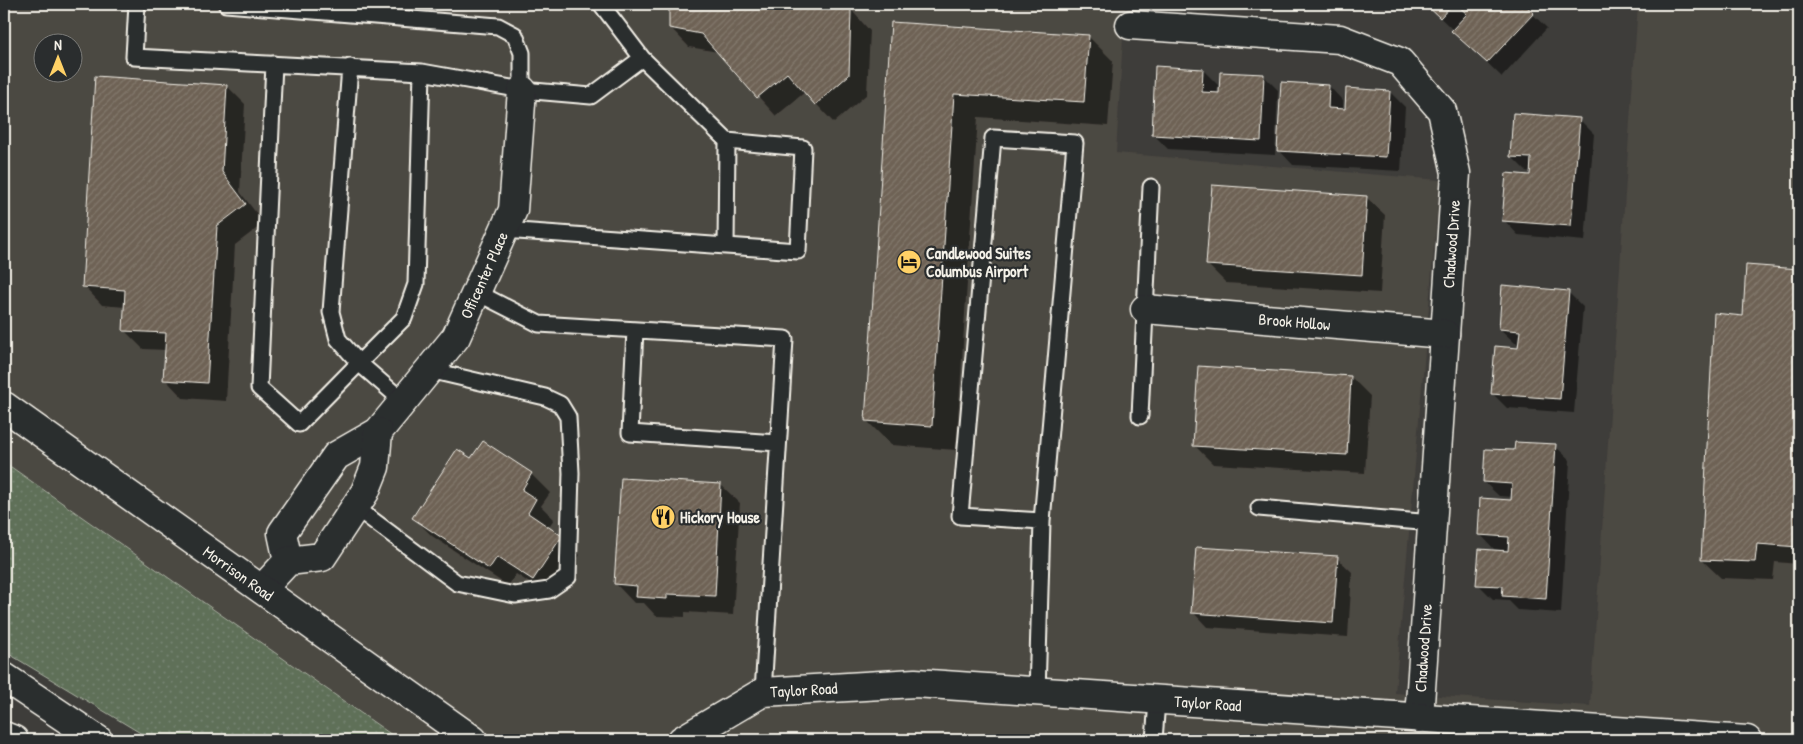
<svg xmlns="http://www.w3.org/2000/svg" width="1803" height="744" viewBox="0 0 1803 744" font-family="'Patrick Hand',sans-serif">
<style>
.built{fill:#4c4842;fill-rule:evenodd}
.grass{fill:url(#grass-dots);stroke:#a9b0a0}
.shadow{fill:#0007}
.building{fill:url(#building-hatch);stroke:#f4f1e8}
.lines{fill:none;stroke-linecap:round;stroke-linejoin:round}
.lane-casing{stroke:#f4f1e8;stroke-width:19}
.street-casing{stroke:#f4f1e8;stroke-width:31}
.secondary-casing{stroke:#f4f1e8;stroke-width:31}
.highway-casing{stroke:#f4f1e8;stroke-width:31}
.lane{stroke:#2a2d2e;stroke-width:15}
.street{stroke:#2a2d2e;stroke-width:28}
.secondary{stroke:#2a2d2e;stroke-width:28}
.highway{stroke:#2a2d2e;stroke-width:28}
.labels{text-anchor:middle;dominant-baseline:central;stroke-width:4.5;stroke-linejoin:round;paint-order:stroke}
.street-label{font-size:16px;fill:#f4f1e8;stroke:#2a2d2e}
.poi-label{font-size:16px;font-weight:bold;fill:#f4f1e8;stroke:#2a2d2e;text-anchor:start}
</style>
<defs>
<pattern id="grass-dots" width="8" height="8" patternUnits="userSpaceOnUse" patternTransform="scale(1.25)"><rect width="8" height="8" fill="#5e6f59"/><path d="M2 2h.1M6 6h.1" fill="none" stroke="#768471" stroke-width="1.8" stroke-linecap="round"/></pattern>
<pattern id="building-hatch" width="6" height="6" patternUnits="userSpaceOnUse" patternTransform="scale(1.25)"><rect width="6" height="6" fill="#6e6255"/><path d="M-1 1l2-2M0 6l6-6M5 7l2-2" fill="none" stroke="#83796d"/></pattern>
</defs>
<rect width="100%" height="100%" fill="#3e3d3a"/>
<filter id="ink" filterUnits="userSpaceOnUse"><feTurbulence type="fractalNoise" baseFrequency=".02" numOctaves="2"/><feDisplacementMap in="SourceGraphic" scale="10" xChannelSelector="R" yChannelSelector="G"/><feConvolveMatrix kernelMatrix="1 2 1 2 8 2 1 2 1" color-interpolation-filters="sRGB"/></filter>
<g filter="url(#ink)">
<path class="built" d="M4,4H1125L1116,153L1440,180L1395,693L1590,706L1638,4H1799V740H399L4,462ZM42,42H72V72H42Z"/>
<path class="grass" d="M4,462L399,740H152L4,651Z"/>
<path class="shadow" d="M670,4H846L870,31L867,94L834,123L805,92L776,116L718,52L689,47L671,28Z
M1426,4H1522L1547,28L1502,77Z
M892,24L1088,36L1113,61L1108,126L978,117L956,450L891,445L867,421Z
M1203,70L1218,85L1217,94L1264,76L1278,90L1275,155L1168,149L1153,134Z
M227,86L245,104L240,192L264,223L235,245L226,401L183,398L165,379L166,350L143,349L124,330L125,307L102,305L84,286Z
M1329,86L1343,101V110L1390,92L1405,107L1401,171L1293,165L1279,150Z
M1579,119L1594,134L1585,241L1518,235L1504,220L1531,177V172L1526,171L1511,156Z
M1366,197L1385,215L1380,293L1226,283L1208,265Z
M1747,266L1799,270V564L1775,562L1773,580L1721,578L1702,560L1744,318Z
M1568,292L1583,307L1574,413L1507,408L1492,393L1519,349L1520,344L1515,343L1500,329Z
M1351,377L1370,396L1365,473L1213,464L1194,445Z
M1555,446L1570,460L1561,613L1518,610L1508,600L1493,599L1478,584L1509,553V550L1494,549L1480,534L1512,501L1513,497L1499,496L1484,482L1516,452Z
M472,459L531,474L550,493L541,506L554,519L548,528L562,537L580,555L552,598L516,574L508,586L432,536L413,517Z
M721,485L740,503L733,615L685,612V617L656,616L644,603H634L616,584Z
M1337,558L1352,572L1348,637L1207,627L1193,612Z"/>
<path class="building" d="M669,4H845L851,11L849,75L815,105L787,73L757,98L701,34L669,28Z
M1425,4H1453L1440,18Z
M1456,4H1524L1534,13L1487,63L1451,31L1467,14Z
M891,22L1089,35L1084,102L954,94L932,426L865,421Z
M1155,66L1203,69L1202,92L1219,93L1220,72L1264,74L1261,141L1152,135Z
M95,76L227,85L222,172L246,204L217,226L207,383L163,380L166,333L123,331L125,290L82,287Z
M1281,82L1329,85L1328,108L1345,109L1346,88L1390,91L1386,157L1277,151Z
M1513,113L1580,118L1571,226L1502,221L1506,173L1530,175L1531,158L1510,157Z
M1212,185L1367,196L1362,275L1206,265Z
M1746,265L1799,269V547L1757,544L1755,562L1701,560L1714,313L1743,316Z
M1502,285L1569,291L1560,399L1491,394L1495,346L1518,348L1520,331L1499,329Z
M1198,366L1351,376L1347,455L1193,446Z
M483,441L532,473L522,490L536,499L528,513L562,536L533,580L497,557L489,569L412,518L457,449L471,458Z
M1515,442L1556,444L1546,599L1502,596L1503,586L1476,585L1479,549L1508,551L1509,537L1478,535L1480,498L1511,500L1512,484L1483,482L1485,449L1514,450Z
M621,478L721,484L715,596L667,594V599L636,597L637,586L614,584Z
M1196,547L1338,556L1333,623L1191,613Z"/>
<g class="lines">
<defs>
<path id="lane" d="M137,4L134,57L422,72L522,90L591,96L642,58L727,141L726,246L504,230
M226,4L498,26L515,35L522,53V90
M601,4L642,58
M274,64L259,388L299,424L359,363L404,402
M350,67L331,312L338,339L359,363L404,318L416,284L422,72
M726,246L798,251L803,148L727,141
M476,292L539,324L785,339L763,692
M635,330L630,433L778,443
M1140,416L1151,187
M355,507L457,583L515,595L549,590L568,577L571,473L568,417L560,404L545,397L429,370
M1259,508L1432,523
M1037,693L1042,521L1075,143L993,138L960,516L1042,521
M1154,740L1157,701"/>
<g id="street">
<path d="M1130,25L1340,39L1400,62L1442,111L1456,173L1419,718"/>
<path id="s1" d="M1145,309L1445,334"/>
<path id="s2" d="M288,561L282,533L336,456L378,432L456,337L513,210L522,90"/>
<path d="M262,589L288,561L322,557L365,492L375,467L378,432"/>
</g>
<g id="secondary">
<path id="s3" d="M4,406L473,740"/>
<path id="s4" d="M682,740L763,692L915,683L1747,740"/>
</g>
<path id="highway" d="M4,677L98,740
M4,736L14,740"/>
</defs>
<use href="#lane" class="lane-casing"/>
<use href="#street" class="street-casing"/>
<use href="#secondary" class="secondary-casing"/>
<use href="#highway" class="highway-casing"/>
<use href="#lane" class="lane"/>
<use href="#street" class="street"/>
<use href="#secondary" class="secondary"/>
<use href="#highway" class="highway"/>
</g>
</g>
<defs>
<symbol id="hotel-disc" viewBox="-11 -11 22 22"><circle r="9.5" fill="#ffd166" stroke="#2a2d2e"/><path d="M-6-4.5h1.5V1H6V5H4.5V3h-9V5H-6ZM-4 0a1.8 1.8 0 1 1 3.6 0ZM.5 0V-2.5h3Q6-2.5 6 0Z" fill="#111"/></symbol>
<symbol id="restaurant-disc" viewBox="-11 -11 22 22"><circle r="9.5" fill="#ffd166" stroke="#2a2d2e"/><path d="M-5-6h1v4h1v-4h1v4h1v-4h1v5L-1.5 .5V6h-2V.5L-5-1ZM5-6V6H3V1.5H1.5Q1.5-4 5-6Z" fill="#111"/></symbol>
</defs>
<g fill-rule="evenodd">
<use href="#hotel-disc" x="895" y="248" width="28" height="28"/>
<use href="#restaurant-disc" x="649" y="503" width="28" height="28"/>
</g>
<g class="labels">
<g class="street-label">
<text transform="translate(1451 244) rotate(-86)">Chadwood Drive</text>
<text stroke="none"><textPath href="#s2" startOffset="362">Officenter Place</textPath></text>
<text stroke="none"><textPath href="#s1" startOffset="150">Brook Hollow</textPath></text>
<text stroke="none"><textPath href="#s3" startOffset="288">Morrison Road</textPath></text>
<text transform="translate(1423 648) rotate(-86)">Chadwood Drive</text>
<text stroke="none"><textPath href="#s4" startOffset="135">Taylor Road</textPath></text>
<text stroke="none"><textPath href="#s4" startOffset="540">Taylor Road</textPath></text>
</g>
<g class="poi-label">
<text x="926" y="253">Candlewood Suites<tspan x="926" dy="18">Columbus Airport</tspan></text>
<text x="680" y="517">Hickory House</text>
</g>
</g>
<rect width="1803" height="744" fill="none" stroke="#2a2d2e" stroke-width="20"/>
<rect x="10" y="10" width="1783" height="724" fill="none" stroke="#f4f1e8" stroke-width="2" filter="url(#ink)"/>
<g transform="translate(58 58)"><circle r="24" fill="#2a2d2e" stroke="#7b7b78"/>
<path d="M0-4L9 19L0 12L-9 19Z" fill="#ffd166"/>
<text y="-8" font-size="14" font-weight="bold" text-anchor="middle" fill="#f4f1e8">N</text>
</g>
</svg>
